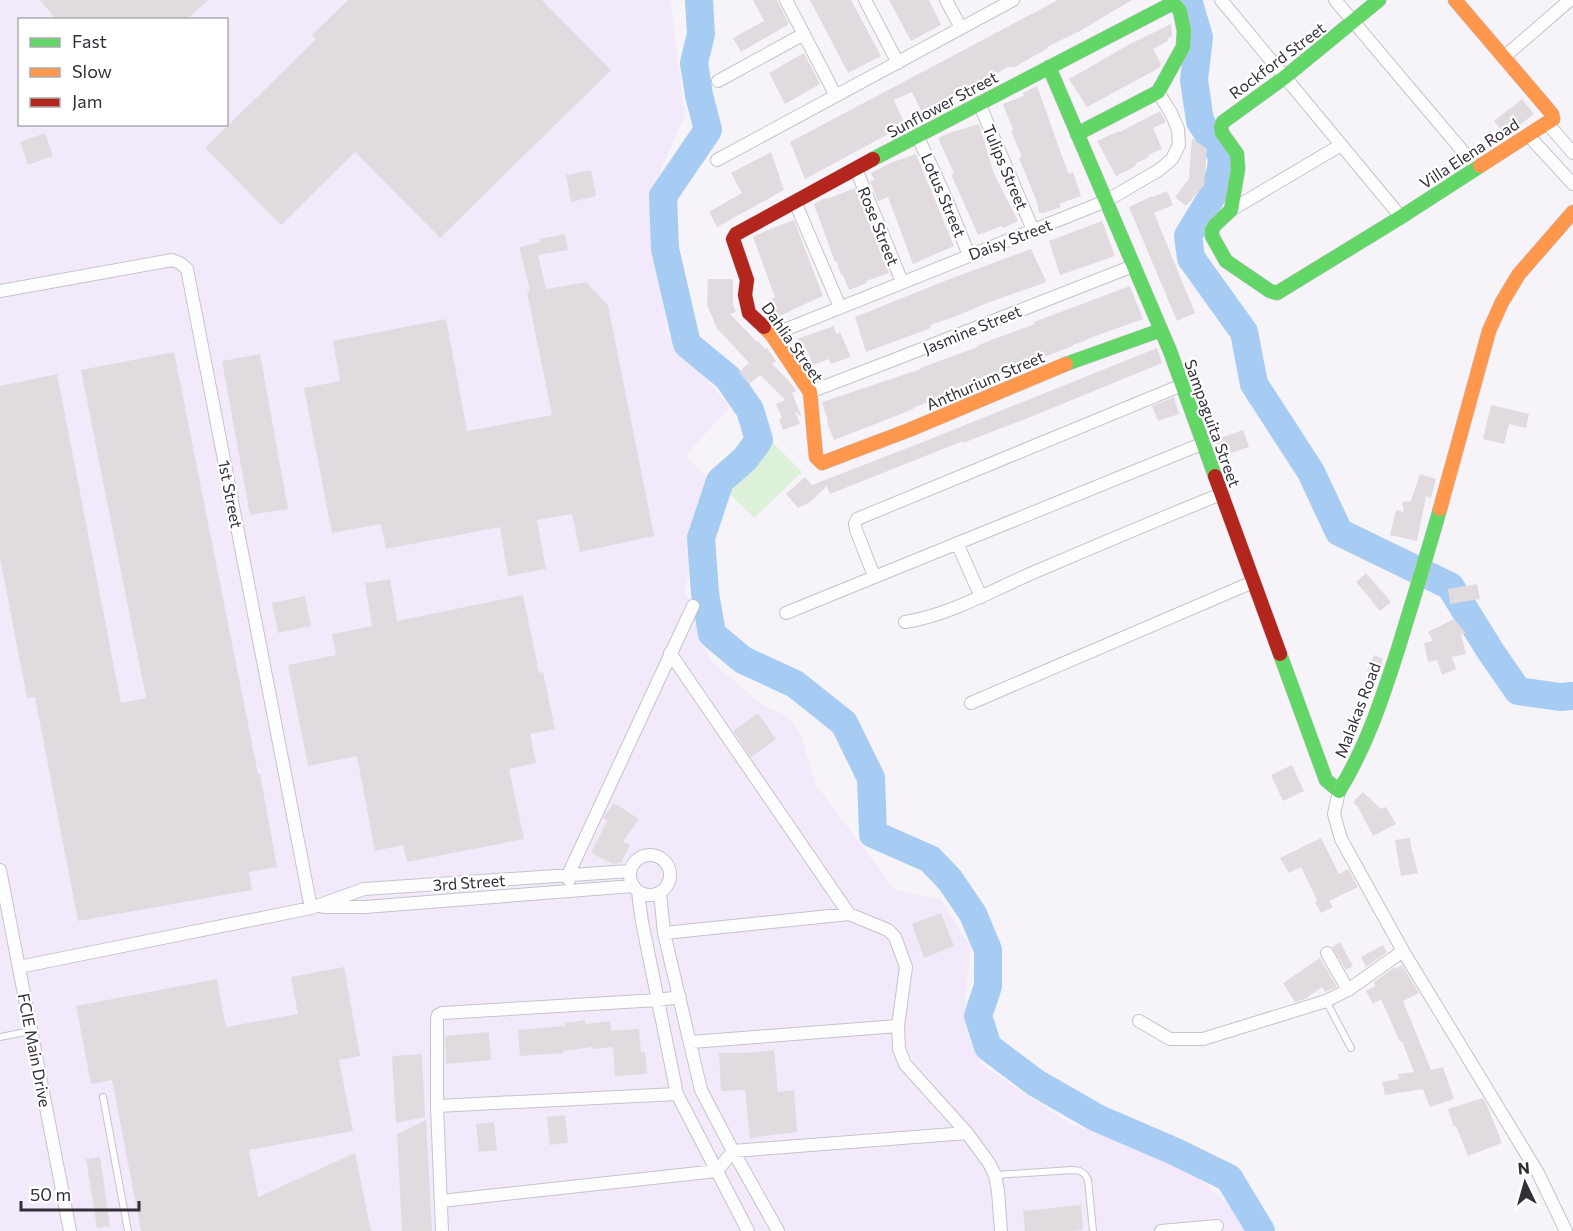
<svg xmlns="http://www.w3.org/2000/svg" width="1573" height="1231" viewBox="0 0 1573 1231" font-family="Commissioner,sans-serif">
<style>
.built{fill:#f2eafb;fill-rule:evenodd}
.green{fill:#dcf0da}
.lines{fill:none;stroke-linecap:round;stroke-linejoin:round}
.river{stroke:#a7ccf4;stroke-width:28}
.building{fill:#e1dbe0}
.lane-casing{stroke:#c6c3ca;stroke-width:8}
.street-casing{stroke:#c6c3ca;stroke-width:14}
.fast-casing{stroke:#c6c3ca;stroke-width:15}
.slow-casing{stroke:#c6c3ca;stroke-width:15}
.jam-casing{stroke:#c6c3ca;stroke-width:15}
.lane{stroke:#fefdfe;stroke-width:6}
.street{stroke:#fefdfe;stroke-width:12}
.fast{stroke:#63d668;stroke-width:14}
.slow{stroke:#ff974d;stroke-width:14}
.jam{stroke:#b3261e;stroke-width:14}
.labels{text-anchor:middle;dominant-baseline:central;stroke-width:4.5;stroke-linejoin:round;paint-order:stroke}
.street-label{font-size:16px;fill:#332f38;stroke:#fff}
</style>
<rect width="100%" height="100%" fill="#f6f3f9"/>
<path class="built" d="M0,0H670L685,115L650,195L667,333L730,407L686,455L712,483L693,537L685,595L698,604L697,626L700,642L712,662L762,705L788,716L800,733L816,785L895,890L941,899L971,947L966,991L965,1028L981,1064L1070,1124L1130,1142L1194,1174L1232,1208L1246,1231H0ZM20,20H226V124H20Z"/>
<path class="green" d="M773,443L802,472L754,518L725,489Z"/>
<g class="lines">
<path class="river" d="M699,0L701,34L694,63L699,95L708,130L663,196L665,249L687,344L728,378L750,410L759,440L745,459L720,481L701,538L705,593L712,634L743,660L795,684L844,723L871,778L873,834L930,859L950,880L973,914L988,950V986L978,1016L988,1047L1036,1083L1097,1118L1176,1152L1229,1178L1261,1231
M1188,0L1199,37L1194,80L1200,121L1222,156L1221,169L1214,193L1188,236L1191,258L1244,332L1254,384L1311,472L1339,532L1450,586L1491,652L1518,691L1560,697L1573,696"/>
</g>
<path class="building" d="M40,0H208L186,20H57Z
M348,0H542L611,70L440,238L355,152L281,225L205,148L316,39L312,35Z
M753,0H777L789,24L741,52L733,38L764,21Z
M810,0H851L881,56L848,73Z
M889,0H929L941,25L911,41Z
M1058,0H1132L1080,31L1047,47L1048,48L1013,68V66L1010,68L1009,66L983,82L922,113L912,92L894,100L905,125L805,179L790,142Z
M1171,24L1172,36L1167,39L1168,41L1153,49L1161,64L1159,68L1087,107L1069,79L1130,44Z
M804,53L820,84L785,104L769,73Z
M1037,86L1063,159L1069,174L1073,172L1081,196L1059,204L1061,207L1044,213H1039L1037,202L1019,158L1022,157L1011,131L1013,130L1003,104L1024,96L1023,93Z
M1522,99L1534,114L1506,136L1494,121Z
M1160,111L1166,122L1153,128L1162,149L1148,155L1149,157L1135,164L1136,166L1116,176L1097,141L1119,131L1120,132Z
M979,124L994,174L1018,221L1003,228L1002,226L978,235L951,174L954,173L938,138L949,133Z
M45,133L53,156L28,165L20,142Z
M1192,138L1207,149L1204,185L1186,206L1175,197L1189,179Z
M771,152L784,190L717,227L709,212L742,193L731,173Z
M916,154L954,246L913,264L888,197L878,201L870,181L874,180L871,173L890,163Z
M591,170L596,196L571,202L566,175Z
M855,188L889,273L866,281L867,283L849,290L843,275H841L837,262H835L814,204L825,198L827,199Z
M1167,191L1173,205L1154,213L1195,313L1177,321L1129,207L1152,196L1153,197Z
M794,220L823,296L807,303L776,318L768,301L775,297L753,237L768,230Z
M1102,221L1115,256L1060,275L1049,241Z
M565,234L568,250L538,255L546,289L586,282L608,305L654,536L580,552L572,514L537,520L546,569L508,576L500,527L386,549L381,524L332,533L304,388L340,381L333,341L446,319L467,431L552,415L527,292L530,291L519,247L540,242L539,239Z
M1031,249L1046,281L1044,283L987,303L954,317L930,325L931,328L866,352L855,317L947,280Z
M708,279H733V305L736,312L730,314L757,342L758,341L765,349L767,348L776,361L772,364L788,380L796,391L792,393L801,415V417L795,411L800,424L783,430L779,419L782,418L776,404L785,400L760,375L749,384L739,372L749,363L717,328L707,305Z
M1130,286L1143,319L1087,339V340L1073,345V346L999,374L966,388L915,407V408L901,414L834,440L827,422L828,421L822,402L921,369L920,368L978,347L977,346L991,340L1035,324L1034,322Z
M834,326L836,334L840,332L851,357L831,364L829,359L813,365L808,352L802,354L797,339Z
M1157,348L1162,363L1033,416L963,443V441L830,494L827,486L810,502L798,508L786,494L805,477L812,485L928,440Z
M174,352L258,774H260L277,867L249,872L252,890L78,921L35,697L27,698L0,558V386L57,374L121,703L146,698L81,370Z
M260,354L288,509L250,515L222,361Z
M1174,397L1179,414L1158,421L1152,406Z
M1491,405L1529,414L1526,428L1509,424L1504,444L1483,439Z
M1243,430L1249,447L1220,457L1214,440Z
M1420,474L1436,479L1431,498L1426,496L1417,541L1390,535L1396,510L1404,512L1402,502L1411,501Z
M1366,573L1391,602L1380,611L1356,582Z
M390,579L397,621L523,595L539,673L543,672L555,729L530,734L536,763L509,769L524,839L407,862L403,845L375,851L357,756L308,766L288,665L336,655L332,634L372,626L365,583Z
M1477,584L1480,599L1450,604L1448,589Z
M305,596L311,626L278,633L272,603Z
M1454,619L1466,633L1461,634L1466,654L1452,657L1456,669L1442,675L1437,660L1428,662L1424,643L1433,641L1428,632Z
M1374,655L1383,659L1377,676L1367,672Z
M758,713L776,739L751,757L733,731Z
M1292,765L1304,791L1283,801L1271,775Z
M1363,792L1381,809L1386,807L1396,824L1373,836L1358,807L1353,802Z
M614,803L639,819L623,842L630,845L621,863L613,864L591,853L607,821L603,818Z
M1321,838L1339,874L1348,869L1358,887L1329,901L1333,907L1321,913L1315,902L1317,900L1301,867L1289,873L1280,858Z
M1410,838L1412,853H1413L1418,873L1401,876L1395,840Z
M941,913L954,946L924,958L912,924Z
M1340,942L1353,966L1346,970L1332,947Z
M1383,945L1387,952L1366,967L1361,957Z
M1320,958L1337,987L1325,992L1322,987L1305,999L1295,1002L1283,983Z
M1402,965L1419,993L1403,1001L1431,1070L1443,1067L1454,1099L1430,1107L1423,1089L1385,1095L1382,1082L1399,1079L1398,1074L1414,1072L1402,1041L1400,1042L1381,999L1373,1004L1366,991L1375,986L1374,982L1395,967V969Z
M344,967L360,1056L339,1060L353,1131L249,1150L258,1197L355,1153L371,1231H141L112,1080L91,1084L76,1006L217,979L226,1027L298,1014L291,977Z
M585,1020V1024L610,1021L611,1031L639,1029L641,1052H645L647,1074L615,1076L613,1047L592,1049V1047L563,1051V1053L520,1056L518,1030L566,1026L565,1023Z
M489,1032L491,1060L446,1064L445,1036Z
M774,1050L778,1092L794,1090L797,1132L750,1138L745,1090L721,1091L719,1053H744Z
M422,1054L425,1117L396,1123L392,1056Z
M1483,1098L1487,1105L1502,1143L1468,1156L1456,1126L1454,1127L1448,1109Z
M565,1115L568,1143L550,1145L547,1117Z
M426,1120L432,1231H402L397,1134Z
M494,1122L497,1150L479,1152L476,1124Z
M100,1157L110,1226L97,1228L86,1159Z
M1081,1205L1083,1230L1071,1231H1025L1023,1211Z"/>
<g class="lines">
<defs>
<path id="lane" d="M1326,1001L1351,1048
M0,1037L31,1031
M103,1097L128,1231
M995,1175L1072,1170C1080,1170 1085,1172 1088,1180L1093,1231"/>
<path id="street" d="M786,0L836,96
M865,0L898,63
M946,0L961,28
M1221,0L1401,217
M1335,0L1477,168
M1504,57L1570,0
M718,81L804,34
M979,103L1033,230
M1547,123L1573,153
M917,135L945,196L969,255
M1528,135L1573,184
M717,160L1013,0
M856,169L902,282
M795,202L840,307
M1231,210L1341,145
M0,291L172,260L180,263L187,269L311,908
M772,335L1106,201L1159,170L1172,159L1179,145L1178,129L1171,113L1158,92
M810,392L896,359L1133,266
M957,543L981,597
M874,576L856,530L855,524L857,519L1182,385
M786,613L1204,443
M905,622C949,615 989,592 1030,574C1093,547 1157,520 1221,494
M670,653L849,914
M971,703L1253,582
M1339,791L1334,814L1341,839L1403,951L1538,1173L1566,1231
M630 875a20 20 0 1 1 40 0a20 20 0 1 1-40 0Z
M0,870L70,1231
M569,880L568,875L693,606
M638,892L642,922L677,1094L748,1231
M660,893L664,933L701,1090L733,1151L778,1231
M323,907H365L633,886
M664,933L849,914L888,930L895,937L906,967L898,1026L899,1049L905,1064L967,1133L989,1163L995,1175L998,1191L1001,1231
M1327,953L1348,990
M19,967L311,908L364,889L630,871
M1139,1021L1170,1039H1203L1326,1001L1348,990L1403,951
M691,1042L898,1026
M437,1106L677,1094
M441,1201L717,1171L733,1151L967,1133
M442,1231L437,1106V1019L438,1015L442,1013L658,1000L680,997
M1161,1231L1217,1226"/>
<path id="fast" d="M1379,0L1285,77L1223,122L1221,127L1222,133L1237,154L1238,169L1231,210L1215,225L1212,230V236L1226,261L1270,291L1277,293L1401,217L1480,166
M1049,67L1170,351L1215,476
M873,159L1171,4L1176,6L1180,11L1184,31L1183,47L1158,92L1077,134
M1066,364L1161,330
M1280,654L1326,780L1339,791C1367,746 1383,696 1399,646C1413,600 1427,555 1440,509"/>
<path id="slow" d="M1455,0L1552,114L1553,119L1480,166
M764,327L772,335L810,392L816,457L822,463L909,430L1066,364
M1440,509L1489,331L1502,302L1519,274L1573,212"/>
<path id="jam" d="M764,327L749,313L745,295L747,280L733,239L736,234L873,159
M1215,476L1280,654"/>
</defs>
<use href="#lane" class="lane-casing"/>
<use href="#street" class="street-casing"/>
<use href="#fast" class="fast-casing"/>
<use href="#slow" class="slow-casing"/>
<use href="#jam" class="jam-casing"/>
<use href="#lane" class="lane"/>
<use href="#street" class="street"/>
<use href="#fast" class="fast"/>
<use href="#slow" class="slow"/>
<use href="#jam" class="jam"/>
</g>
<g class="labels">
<g class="street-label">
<text transform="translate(1277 60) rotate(-37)">Rockford Street</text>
<text transform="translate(942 104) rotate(-28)">Sunflower Street</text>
<text transform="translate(1469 153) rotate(-33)">Villa Elena Road</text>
<text transform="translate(1006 167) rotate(67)">Tulips Street</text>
<text transform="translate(944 195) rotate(67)">Lotus Street</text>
<text transform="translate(879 226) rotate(68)">Rose Street</text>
<text transform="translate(1010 239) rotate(-21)">Daisy Street</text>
<text transform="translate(972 329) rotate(-22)">Jasmine Street</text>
<text transform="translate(793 342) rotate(55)">Dahlia Street</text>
<text transform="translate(985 380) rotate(-23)">Anthurium Street</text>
<text transform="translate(1213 423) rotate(70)">Sampaguita Street</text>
<text transform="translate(231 494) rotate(79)">1st Street</text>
<text transform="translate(1357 710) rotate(-69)">Malakas Road</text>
<text transform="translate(469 882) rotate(-4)">3rd Street</text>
<text transform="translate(35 1050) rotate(79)">FCIE Main Drive</text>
</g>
</g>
<rect x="18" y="18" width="210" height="108" fill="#ffffff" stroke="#adacaf" stroke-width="1.5"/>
<rect x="30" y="38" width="30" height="9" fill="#63d668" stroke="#adacaf" stroke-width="1.5"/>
<text x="72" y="48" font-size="18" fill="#332f38">Fast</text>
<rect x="30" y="68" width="30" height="9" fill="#ff974d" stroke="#adacaf" stroke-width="1.5"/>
<text x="72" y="78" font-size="18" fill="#332f38">Slow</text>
<rect x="30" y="98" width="30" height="9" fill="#b3261e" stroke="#adacaf" stroke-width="1.5"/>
<text x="72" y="108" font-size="18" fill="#332f38">Jam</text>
<g transform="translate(1525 1183) rotate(355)" stroke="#ffffff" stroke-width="4.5" paint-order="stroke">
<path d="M0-4.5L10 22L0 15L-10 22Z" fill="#332f38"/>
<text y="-9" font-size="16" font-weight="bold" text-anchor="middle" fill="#332f38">N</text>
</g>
<path d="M21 1201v9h118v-9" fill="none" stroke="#332f38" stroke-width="3"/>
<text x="30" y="1201" font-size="18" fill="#332f38" stroke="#ffffff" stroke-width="4.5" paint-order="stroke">50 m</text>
</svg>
